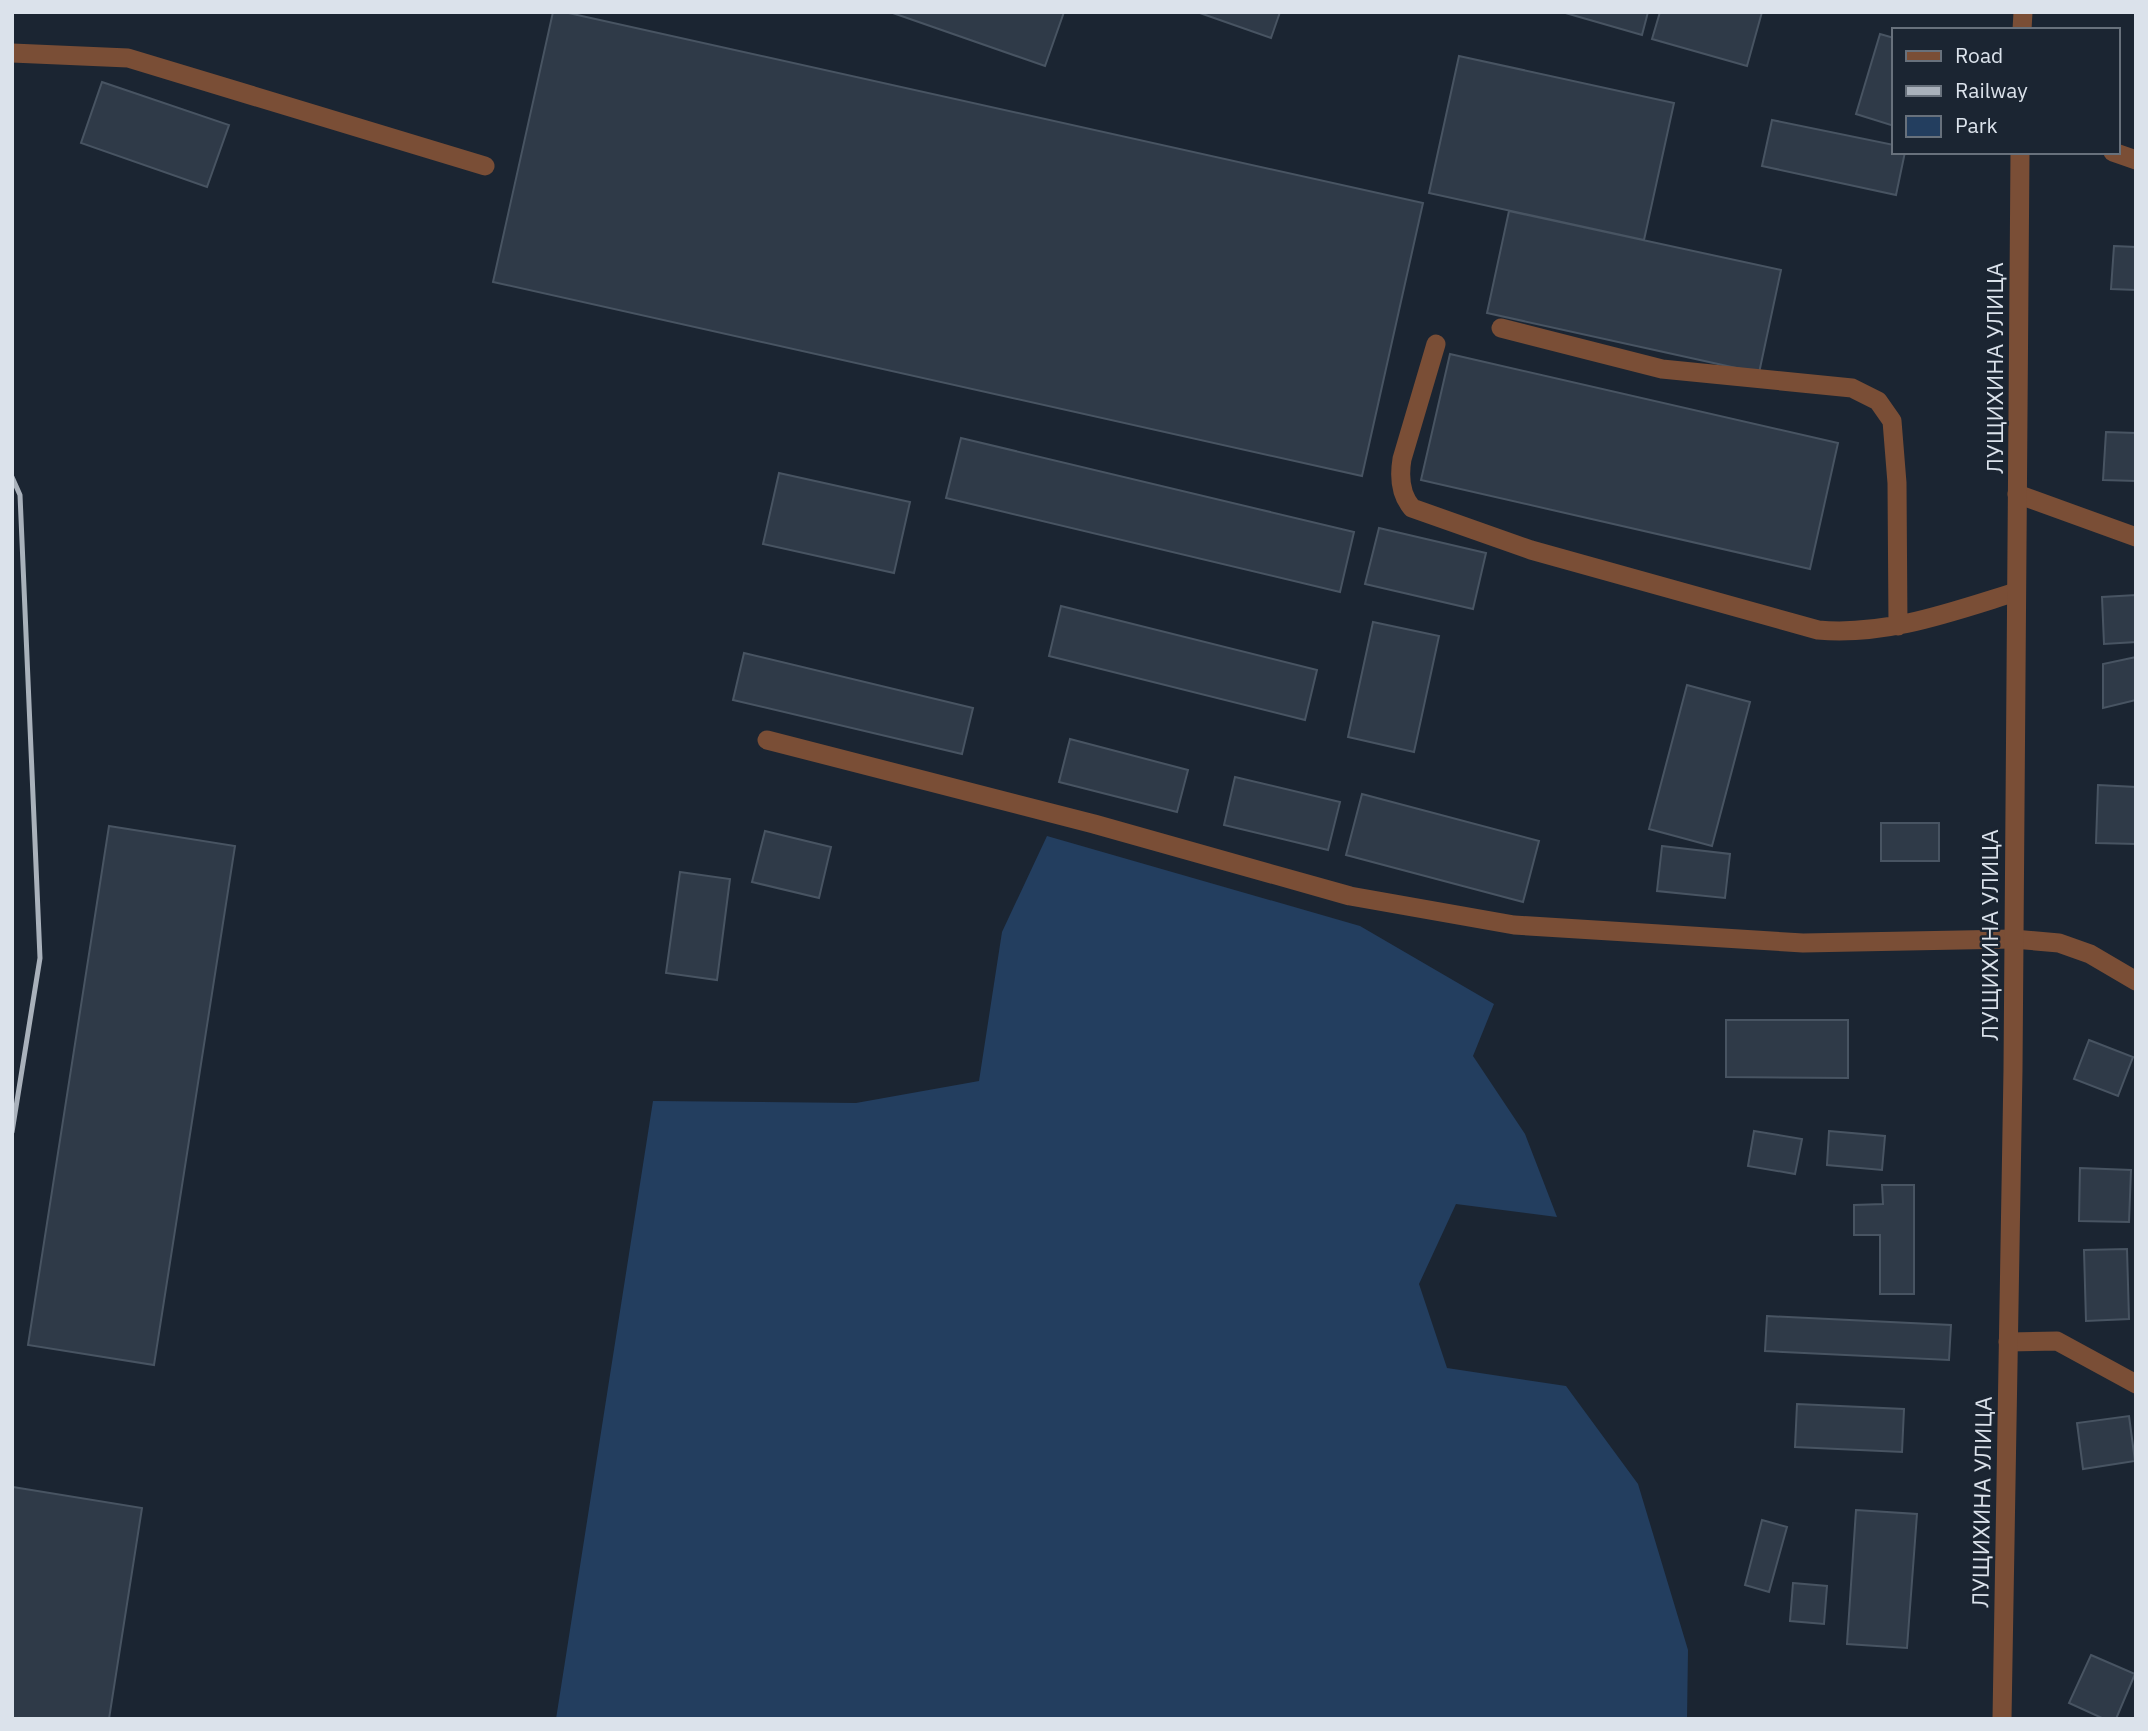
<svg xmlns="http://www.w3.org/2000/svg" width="2148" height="1731" viewBox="0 0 2148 1731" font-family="'IBM Plex Sans',sans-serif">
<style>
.green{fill:#233e5f}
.building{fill:#2f3a48;stroke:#485462;stroke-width:2}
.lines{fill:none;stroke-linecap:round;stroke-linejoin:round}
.service{stroke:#7a4e36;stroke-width:19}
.minor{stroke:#7a4e36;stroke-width:19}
.tertiary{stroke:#7a4e36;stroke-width:19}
.rail{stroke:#a9b1bb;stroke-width:5}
.labels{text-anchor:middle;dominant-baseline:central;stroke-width:5;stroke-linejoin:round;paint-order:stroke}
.street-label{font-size:23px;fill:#dbe2eb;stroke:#1b2532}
</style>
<rect width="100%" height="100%" fill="#1b2532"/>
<path class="green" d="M1047,836L1360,926L1494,1004L1473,1056L1525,1134L1557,1217L1456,1204L1419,1284L1447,1368L1566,1386L1638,1484L1688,1650L1687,1719H556L653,1101L856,1103L979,1081L1002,932Z"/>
<path class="building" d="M553,12H564L1423,203L1362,476L493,282Z
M890,12H1064L1045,66Z
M1197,12H1280L1271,38Z
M1562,12H1648L1642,35Z
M1660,12H1762L1747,66L1652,39Z
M1880,34L1894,38V126L1856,114Z
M1459,56L1674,103L1644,240L1429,193Z
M102,82L229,125L207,187L81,143Z
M1772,120L1894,145V152H1905L1896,195L1762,166Z
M1509,211L1781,270L1759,373L1487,313Z
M2114,246L2136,247V290L2111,289Z
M1450,354L1838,443L1810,569L1421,480Z
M2106,432L2136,433V481L2103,480Z
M961,438L1354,532L1340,592L946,498Z
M779,473L910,502L894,573L763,544Z
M1379,528L1486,553L1473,609L1365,584Z
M2136,595V642L2104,644L2102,597Z
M1061,606L1317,670L1305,720L1049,656Z
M1373,622L1439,636L1414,752L1348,737Z
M744,653L973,708L962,754L733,700Z
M2136,657V700L2103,708V664Z
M1687,685L1750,702L1712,846L1649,829Z
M1070,739L1188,770L1177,812L1059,782Z
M1235,777L1340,802L1328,850L1224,825Z
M2098,785L2136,787V844L2096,843Z
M1362,794L1539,841L1523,902L1346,855Z
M1881,823H1939V861H1881Z
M109,826L235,846L154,1365L28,1345Z
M765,831L831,847L819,898L752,882Z
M1662,846L1730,854L1725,898L1657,891Z
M680,872L730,879L717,980L666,973Z
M1726,1020H1848V1078L1726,1077Z
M2089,1040L2133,1057L2118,1096L2074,1079Z
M1754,1131L1802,1139L1795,1174L1748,1166Z
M1829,1131L1885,1136L1882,1170L1827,1165Z
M2080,1168L2131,1170L2129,1222L2079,1221Z
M1882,1185H1914V1294H1880V1235H1854V1205L1883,1204Z
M2127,1249L2129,1319L2086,1321L2084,1250Z
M1767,1316L1951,1325L1949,1360L1765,1351Z
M1797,1404L1904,1409L1902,1452L1795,1447Z
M2129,1416L2135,1461L2083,1469L2077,1423Z
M13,1487L142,1508L109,1719H12Z
M1856,1510L1917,1514L1907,1648L1847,1644Z
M1762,1520L1787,1527L1769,1592L1745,1585Z
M1793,1583L1827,1586L1824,1624L1790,1621Z
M2091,1655L2135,1674L2116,1719H2104L2069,1703Z"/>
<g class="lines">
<path class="service" d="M12,53L128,58L485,166
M1501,328L1662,369L1852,388L1878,401L1892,421L1897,483L1898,626
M1436,344L1402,459C1399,477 1400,494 1412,508L1531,550L1818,630C1887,636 1951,612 2016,592
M767,740L1094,824L1350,896L1514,925L1803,943L2013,939"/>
<path class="minor" d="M2113,152L2136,160
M2017,494L2136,537
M2013,939L2059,943L2090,954L2136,981
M2008,1342L2057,1341L2136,1384"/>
<path class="tertiary" d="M2022,30L2023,12
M2002,1719L2013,1070L2020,152"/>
<path class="rail" d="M12,477L20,495L40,958L12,1132"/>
</g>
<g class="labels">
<g class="street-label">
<text transform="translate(1994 368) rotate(-90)">ЛУЩИХИНА УЛИЦА</text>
<text transform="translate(1989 935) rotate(-90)">ЛУЩИХИНА УЛИЦА</text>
<text transform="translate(1981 1502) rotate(-89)">ЛУЩИХИНА УЛИЦА</text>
</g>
</g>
<rect width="2148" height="1731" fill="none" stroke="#dbe2eb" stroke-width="28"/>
<rect x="1892" y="28" width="228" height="126" fill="#1b2532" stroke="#68717c" stroke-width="2"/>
<rect x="1906" y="51" width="35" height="10" fill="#7a4e36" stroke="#68717c" stroke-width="2"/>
<text x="1955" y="63" font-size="21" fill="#dbe2eb">Road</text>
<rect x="1906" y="86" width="35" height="10" fill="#a9b1bb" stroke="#68717c" stroke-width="2"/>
<text x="1955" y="98" font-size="21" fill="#dbe2eb">Railway</text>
<rect x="1906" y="116" width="35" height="21" fill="#233e5f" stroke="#68717c" stroke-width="2"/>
<text x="1955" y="133" font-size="21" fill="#dbe2eb">Park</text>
</svg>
